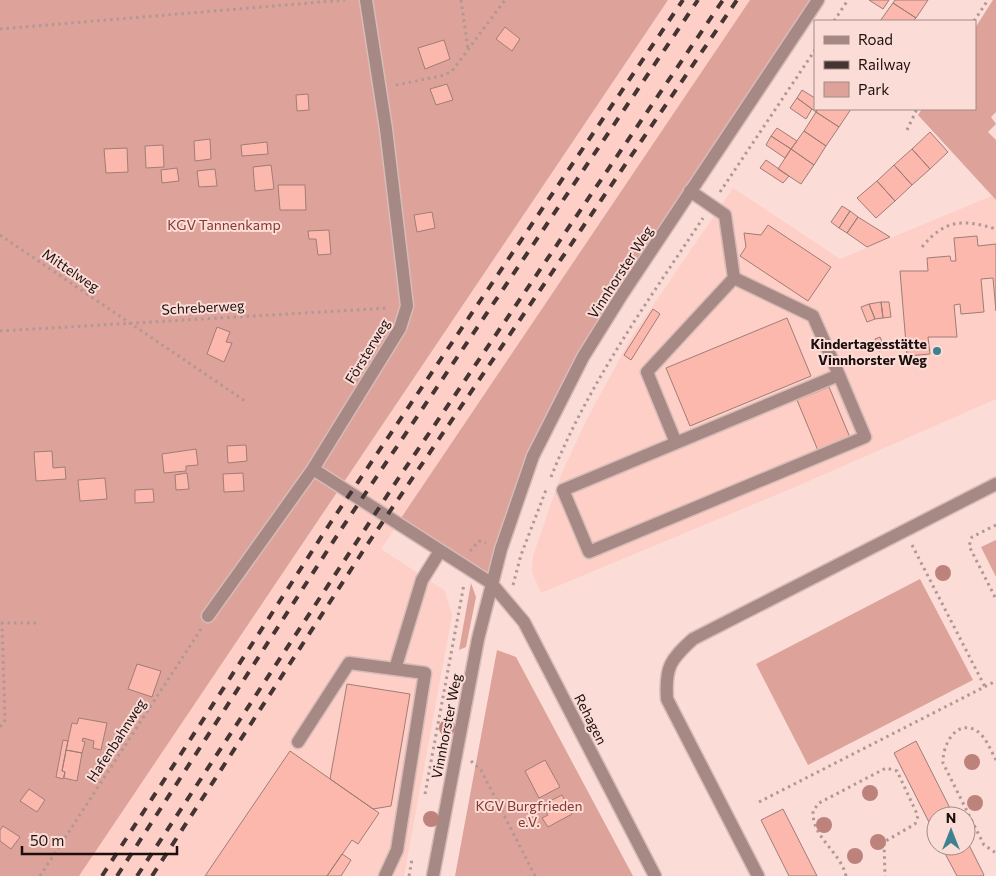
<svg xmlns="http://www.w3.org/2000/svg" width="996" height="876" viewBox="0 0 996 876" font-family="Commissioner,sans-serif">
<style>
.built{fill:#fdcfc7}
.green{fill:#dda39a}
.building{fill:#fdb8ad;stroke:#9f7d77}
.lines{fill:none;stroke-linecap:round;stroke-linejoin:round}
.minor-casing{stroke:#d7bbb7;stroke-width:15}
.path{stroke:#b19894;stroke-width:3;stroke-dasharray:2.5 4;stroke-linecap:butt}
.minor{stroke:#a68984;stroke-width:12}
.rail{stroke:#453532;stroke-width:4;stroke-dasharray:9 9;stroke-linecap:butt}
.tree{fill:#bc827b}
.poi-dot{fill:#3e8291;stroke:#fbdcd7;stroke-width:2}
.labels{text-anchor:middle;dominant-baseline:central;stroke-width:4;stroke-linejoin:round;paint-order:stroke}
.park-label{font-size:14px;fill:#88382f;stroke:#fbdcd7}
.street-label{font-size:14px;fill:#1c0f0d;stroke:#fbdcd7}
.poi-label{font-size:14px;font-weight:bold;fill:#1c0f0d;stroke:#fbdcd7;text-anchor:end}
</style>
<rect width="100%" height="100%" fill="#fbdcd7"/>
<path class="built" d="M668,0H750L381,549L445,591L452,615L404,876H79Z
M733,188L840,259L992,196L996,200V399L802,484L541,593L532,572L533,556L561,475L587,419L631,338Z"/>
<path class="green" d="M0,0H668L79,876H0Z
M750,0H818L554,412L491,583L397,524Z
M993,0H996V112L991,117L996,124L988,132L996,140V200L918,115L922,109H975V28Z
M996,540V577L981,547Z
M920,579L973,680L808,765L756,664Z
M471,583L476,597L466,647L459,650Z
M497,650L516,657L633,876H455Z"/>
<path class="building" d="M869,0H889L883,9Z
M895,0H928L916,18L893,3Z
M893,3L916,18L913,21H880Z
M505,27L520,39L512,51L496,39Z
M444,40L450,59L425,69L418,48Z
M447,84L453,100L436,105L430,89Z
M802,90L815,98V109H818L816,112L797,98Z
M308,94L309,110L297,111L296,95Z
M797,98L812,109L806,119L790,108Z
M818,109H851L839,127L816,112Z
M816,112L839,127L826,146L804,131Z
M777,128L797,141L791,149L771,136Z
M804,131L826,146L814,165L791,149Z
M930,132L948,152L930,169L912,149Z
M771,136L791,149L785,158L766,145Z
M210,139L211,159L195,161L194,141Z
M267,142L268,154L242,156L241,145Z
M163,145L164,167L146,168L145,146Z
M127,148L128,172L106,173L104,149Z
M791,149L814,165L801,184L778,169Z
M912,149L930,169L912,185L894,165Z
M766,160L789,176L783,183L760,168Z
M271,165L274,189L255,191L253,167Z
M894,165L912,185L895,201L877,181Z
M177,168L179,181L162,183L161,170Z
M215,169L217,186L199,187L197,171Z
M877,181L895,201L876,218L857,198Z
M278,185H305L306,210H280Z
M842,206L850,211L839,228L831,222Z
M850,211L858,217L847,233L839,228Z
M432,212L435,228L417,232L414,215Z
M858,217L890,237L867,247L847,233Z
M768,225L831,267L808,301L740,256L746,247L744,233L761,235Z
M329,230L331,254L318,255L316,239H309L308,231Z
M977,236L978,246L996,244V311L993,278L981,279L984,312L961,314L960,304L954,305L957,337H928L930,354L907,356L900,271H928L927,258L950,256L951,261H956L954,238Z
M881,302H889L891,317L883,318Z
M881,302L883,318L875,319L869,304Z
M869,304L875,319L867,322L861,307Z
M653,309L660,314L631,360L624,355Z
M787,318L811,376L690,426L666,368Z
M217,327L230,332L226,342L232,343L224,362L207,354Z
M880,337L885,348L879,351L875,339Z
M829,387L851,440L819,453L797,400Z
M246,445L247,461L228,463L227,446Z
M196,449L198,465L186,466V471L164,473L162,454Z
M52,451L53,468L65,467L66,479L36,481L34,452Z
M187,473L189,489L176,490L175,475Z
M243,473L244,491L224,492L223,474Z
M105,478L107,499L80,501L78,480Z
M153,489L154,502L135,503V490Z
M137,664L161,671L152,697L128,689Z
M347,684L410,694L391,806L373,809L330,779Z
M79,718L107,723L101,750L93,748L94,741L83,738L82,741L85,742L82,753L66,750L72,723L77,724Z
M63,740L68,741L62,771L65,772L63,779L56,777Z
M916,741L954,816H936V836L894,753Z
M66,750L82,753L77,781L64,778L65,772L62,771Z
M290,751L379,813L358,844L352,840L327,876H205Z
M545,760L560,787L539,798L525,771Z
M29,789L45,800L37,812L20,801Z
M562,795L572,814L548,827L542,818L548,815L542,805Z
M783,809L817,876H789L761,820Z
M3,826L20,837L11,849L0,841V830Z
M966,839L984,875L983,876H957L941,846H966Z
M342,854L351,860L341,876H327Z"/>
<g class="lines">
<defs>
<path id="minor" d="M690,191L725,215L734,278
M734,278L813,316L839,375
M839,375L865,437L589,552L563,490Z
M676,443L647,372L734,278
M313,469L491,583L524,622L655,876
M208,616L313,469L400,328L407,306L386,129L366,0
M395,669L422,580L440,551
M298,742L349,663L425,673L397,850L385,876
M433,876L478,639L501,549L533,456L583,357L621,296L818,0
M758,876L667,699C665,667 670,660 693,639L996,484"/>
</defs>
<use href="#minor" class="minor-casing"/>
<path class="path" d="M461,0L468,49
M834,21L848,0
M974,21L988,0
M0,29L345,0
M396,85L445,75L452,71L505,0
M907,130L917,109
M720,192L815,50
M0,235L245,401
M922,247C945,219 963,219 996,229
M0,331L389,308
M551,477C588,384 648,301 703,218
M996,525L972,537L969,546L996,599
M912,545L985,687
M470,551L479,541L486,543
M513,585L521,555L546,490
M1,623H37
M0,727L5,720L2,623
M996,760C991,751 986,737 977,731C956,718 942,746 943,763L984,845L996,853
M471,761L481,770L535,876
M425,794L464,584
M759,802L996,681
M40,876L201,629
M409,876L412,859
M846,876C840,851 812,838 813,811L819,803L886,768L897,771L918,816L915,824L884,842L885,876"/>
<use href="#minor" class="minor"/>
<path class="rail" d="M102,876L329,525L683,0
M117,876L340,531L698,0
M137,876L398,479L723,0
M152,876L365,548L737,0"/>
</g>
<g class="tree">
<circle cx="943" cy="573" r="8"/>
<circle cx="447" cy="728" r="8"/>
<circle cx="972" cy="762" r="8"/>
<circle cx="870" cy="793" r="8"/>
<circle cx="975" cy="803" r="8"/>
<circle cx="431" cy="819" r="8"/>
<circle cx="824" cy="825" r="8"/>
<circle cx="878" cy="842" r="8"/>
<circle cx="855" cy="856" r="8"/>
</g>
<circle class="poi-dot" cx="937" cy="351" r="5"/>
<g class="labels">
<g class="park-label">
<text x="224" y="224">KGV Tannenkamp</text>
<text x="529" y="805">KGV Burgfrieden<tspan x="529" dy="16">e.V.</tspan></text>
</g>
<g class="street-label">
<text transform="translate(71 270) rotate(34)">Mittelweg</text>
<text transform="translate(620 272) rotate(-57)">Vinnhorster Weg</text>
<text transform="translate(203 307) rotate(-3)">Schreberweg</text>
<text transform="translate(367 351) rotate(-59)">Försterweg</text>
<text transform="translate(591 719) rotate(63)">Rehagen</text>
<text transform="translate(446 726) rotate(-79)">Vinnhorster Weg</text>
<text transform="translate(116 740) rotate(-57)">Hafenbahnweg</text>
</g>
<g class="poi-label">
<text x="927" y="343">Kindertagesstätte<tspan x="927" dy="16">Vinnhorster Weg</tspan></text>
</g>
</g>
<rect x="814" y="20" width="162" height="90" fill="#fbdcd7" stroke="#a28a86"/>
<rect x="824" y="36" width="25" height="8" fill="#a68984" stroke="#a28a86"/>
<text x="858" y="45" font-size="15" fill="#1c0f0d">Road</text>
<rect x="824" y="61" width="25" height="8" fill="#453532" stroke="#a28a86"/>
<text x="858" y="70" font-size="15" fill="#1c0f0d">Railway</text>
<rect x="824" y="82" width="25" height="15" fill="#dda39a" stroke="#a28a86"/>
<text x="858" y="95" font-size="15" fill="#1c0f0d">Park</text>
<g transform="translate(951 831)"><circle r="24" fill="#fbdcd7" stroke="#a28a86"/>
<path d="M0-4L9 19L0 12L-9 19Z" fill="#3e8291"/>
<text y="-8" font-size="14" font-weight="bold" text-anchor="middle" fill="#1c0f0d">N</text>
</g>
<path d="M22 846v8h155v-8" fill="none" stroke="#1c0f0d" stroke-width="2.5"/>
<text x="30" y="846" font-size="15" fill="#1c0f0d" stroke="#fbdcd7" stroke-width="4" paint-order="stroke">50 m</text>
</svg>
